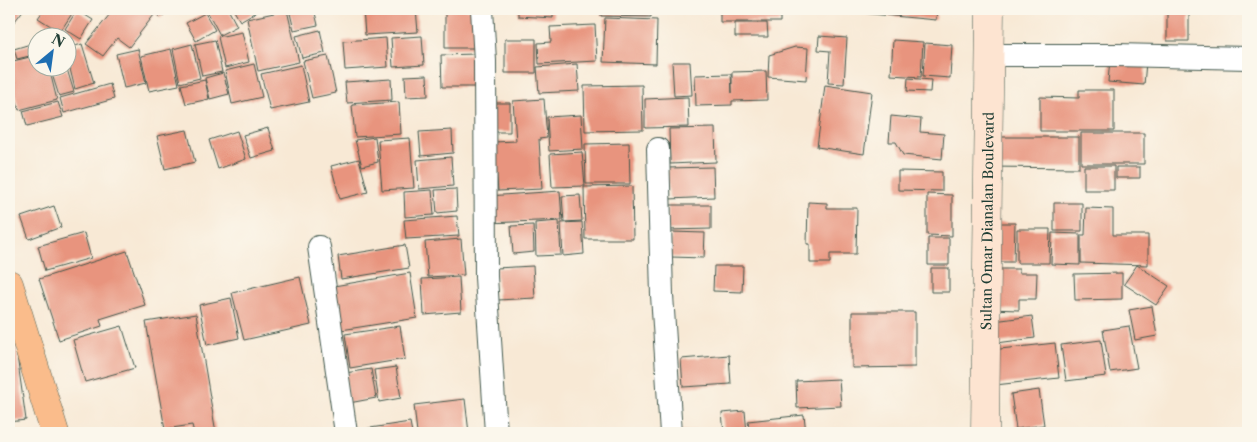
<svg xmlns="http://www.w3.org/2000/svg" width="1257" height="442" viewBox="0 0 1257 442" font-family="'Libre Caslon Text',serif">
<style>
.building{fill:#e8947e}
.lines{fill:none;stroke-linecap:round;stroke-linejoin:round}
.minor-casing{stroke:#40574c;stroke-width:24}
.secondary-casing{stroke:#40574c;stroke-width:29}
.primary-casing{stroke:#40574c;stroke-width:29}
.minor{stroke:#fff;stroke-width:22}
.secondary{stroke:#fde4d1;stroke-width:28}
.primary{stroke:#fabc8b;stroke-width:28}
.labels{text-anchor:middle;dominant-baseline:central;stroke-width:4;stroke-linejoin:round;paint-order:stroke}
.street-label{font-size:14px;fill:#1f3d34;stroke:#fbf7ec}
</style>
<rect width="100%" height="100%" fill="#fbf7ec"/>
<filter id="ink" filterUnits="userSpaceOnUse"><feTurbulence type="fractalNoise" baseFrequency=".02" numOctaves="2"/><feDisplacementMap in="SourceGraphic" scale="10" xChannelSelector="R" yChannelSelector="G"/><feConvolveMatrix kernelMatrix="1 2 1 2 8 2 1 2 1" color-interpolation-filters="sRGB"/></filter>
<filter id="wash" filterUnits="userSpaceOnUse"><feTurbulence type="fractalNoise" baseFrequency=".0096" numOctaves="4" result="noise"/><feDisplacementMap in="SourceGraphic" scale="20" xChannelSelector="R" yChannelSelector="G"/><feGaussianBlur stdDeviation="1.12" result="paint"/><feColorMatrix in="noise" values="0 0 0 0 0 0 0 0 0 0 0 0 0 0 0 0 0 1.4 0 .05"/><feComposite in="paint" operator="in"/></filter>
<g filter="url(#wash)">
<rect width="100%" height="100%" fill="#f8e9d5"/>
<g id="blocks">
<path class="building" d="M9,9H24L9,29Z
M40,9H75L60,32L38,18L43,11Z
M114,9H145L154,15L129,47L117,38L103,56L86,44Z
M150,9H169L161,18Z
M206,9H228L237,26L220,35Z
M233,9H261L240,21Z
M289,9H314L318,25L294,30Z
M363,9H416L418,32L365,35Z
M445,9H476V48H445Z
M518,9H553V18L518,16Z
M601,9H651V17L601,16Z
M720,9H780V22H720Z
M781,9H810V13H781Z
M861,9H937L936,20L861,13Z
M1167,9H1189V41H1167Z
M77,10L93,20L81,39L65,29Z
M287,10L299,62L258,71L247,19Z
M205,13L215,30L196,41L186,23Z
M605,18L657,20L656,64L603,62Z
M735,23H767L768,37H735Z
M595,25L597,61L539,64L538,43L551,42L550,27Z
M320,30L325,53L302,58L296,36Z
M242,32L249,62L225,68L218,37Z
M422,36L424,65L393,67L391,38Z
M819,36L847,38L844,84L828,83L830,51L818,50Z
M386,38L388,67L345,70L343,41Z
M505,39H536V73H505Z
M215,40L222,72L202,76L195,44Z
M893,40L923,42L921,77L891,75Z
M37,42L38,54L17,59L14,49Z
M925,43L952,45L950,78L923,76Z
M82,44L94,83L75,89L68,61V48Z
M192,44L200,78L180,83L173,49Z
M795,47L808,48L806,80L768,77L769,55Z
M138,49L146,83L124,88L116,54Z
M171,49L179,85L149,91L141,56Z
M476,54V87H442L441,55Z
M38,55V68H49L57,100L19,110L9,72V62Z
M328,56L336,93L312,98L303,61Z
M1110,59L1146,62L1144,85L1108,82Z
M672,62H690L692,95L674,96Z
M254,64L262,97L232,104L225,71Z
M577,64L579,91L539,93L537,67Z
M301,65L309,102L270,110L261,74Z
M67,69L74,92L59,96L52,74Z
M766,71L767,100L732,101V105L696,106L695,75L731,74L732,93V72Z
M223,73L229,94L210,99L205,78Z
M427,75L428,96L406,97L405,76Z
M908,78L931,80L930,92L907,91Z
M391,79L392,100L347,103L345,82Z
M205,80L209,99L186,104L181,85Z
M110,84L114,99L64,113L60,98Z
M642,85L643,130L585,131L584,86Z
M825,85L872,92L864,154L817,147Z
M1079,90H1114V131H1040V97L1079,98Z
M688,97L689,127L645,128V99Z
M544,99L547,138L539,139L542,189L498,191L494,142L516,141L513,101Z
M58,102L63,117L27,126L23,111Z
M399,102L401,134L355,137L352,105Z
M487,103H510V132H488Z
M581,115L583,149L549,151L547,117Z
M891,116L921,119L920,132L944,134L942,159L903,155L896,142H889Z
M268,128L275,151L251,158L243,135Z
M715,128L716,162L670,164L669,129Z
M187,130L195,162L165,169L157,136Z
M452,130L453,153L421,156L419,132Z
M237,131L246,159L218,169L209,140Z
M1081,133H1144V164H1081Z
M375,137L378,162L362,166L355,140Z
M989,137H1079V168L989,167Z
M410,138L414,188L382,190L378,140Z
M629,143L630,184H586L585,144Z
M582,152L585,186L552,187L550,154Z
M451,157L453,186L419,189L417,160Z
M359,159L368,192L340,199L331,166Z
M1084,166H1114V190H1084Z
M713,167L714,197L669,199L667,168Z
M1116,167H1140V178H1116Z
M898,171L942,172V191L898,190Z
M632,186L633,239H585L584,187Z
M456,189L457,211L437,213L435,190Z
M432,190L434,215L405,217L404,192Z
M560,191L562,220L488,223V196Z
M927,194L952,195V236L927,235Z
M580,195L582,221L564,222L562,196Z
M808,202L827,203V208H857L856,254H830V263H810V244H807Z
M1054,203H1082V231H1054Z
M668,205H711V229L668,230Z
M54,206L61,227L29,239L21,217Z
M1086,208L1113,209V235H1148V265L1081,263V235H1085Z
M457,216L459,236L406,239L404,220Z
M559,221L561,255L536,256L535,223Z
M582,222L584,254L563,256L561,223Z
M992,223H1015L1014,262H992Z
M533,225L534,252L513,254L511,226Z
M1017,229H1050L1049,263H1017Z
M671,232L705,233L704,258L671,257Z
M84,233L91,258L45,271L38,246Z
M1052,233L1080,234V265L1051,264Z
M928,238H949V265H928Z
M461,239L464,275L428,277L425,242Z
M405,245L409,268L341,279L338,256Z
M127,251L145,305L100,319L102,326L59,340L39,279Z
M1137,265L1169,286L1156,305L1124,284Z
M533,266L535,298L498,300L496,268Z
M714,266H743L742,292L713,291Z
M931,268H949V292H931Z
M990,269H1019V273H1037L1036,299H1019V310L989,309Z
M410,273L417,318L341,330L334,286Z
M1122,273V299L1075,300L1074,274Z
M300,277L311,325L244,340L232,293Z
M459,277L461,312L424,315L422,279Z
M231,298L239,338L207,345L199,305Z
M1152,306L1157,336L1135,340L1129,310Z
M852,312H915V367L852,368Z
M196,314L216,433H194L192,425L165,429L146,322Z
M1032,316L1035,338L997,343L994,321Z
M122,326L135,368L85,382L73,340Z
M400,326L405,359L350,368L345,334Z
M1129,326L1137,368L1110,372L1103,330Z
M14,334L26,420L9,422V335Z
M1101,340L1106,376L1066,381L1061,345Z
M1055,343L1059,378L995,385L991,350Z
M729,355L731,384L683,387L681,359Z
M396,367L401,398L379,402L374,370Z
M371,369L376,398L349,403L345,373Z
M839,379L841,406L797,408L796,381Z
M1039,390L1044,425L1016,429L1011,394Z
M465,399L469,433H417L414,405Z
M745,411L747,433H724L722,413Z
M804,415L806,433H750L748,421Z
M410,422L412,433H357V430Z
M719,429V433H678V431Z"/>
</g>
</g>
<g filter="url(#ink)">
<use href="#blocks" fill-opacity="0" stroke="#40574c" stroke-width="1"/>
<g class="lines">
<defs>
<path id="minor" d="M482,9L485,61L486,277L496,433
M990,55H1116L1248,58
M658,149L662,295L671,433
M319,247L346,433"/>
<g id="secondary">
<path id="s1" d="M985,433L990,9"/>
</g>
<path id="primary" d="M9,284L55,433"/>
</defs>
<use href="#minor" class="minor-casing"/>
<use href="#secondary" class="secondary-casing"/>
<use href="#primary" class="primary-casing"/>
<use href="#minor" class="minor"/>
<use href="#secondary" class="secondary"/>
<use href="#primary" class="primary"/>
</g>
</g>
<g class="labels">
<g class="street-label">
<text stroke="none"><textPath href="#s1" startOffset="212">Sultan Omar Dianalan Boulevard</textPath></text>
</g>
</g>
<rect width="1257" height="442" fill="none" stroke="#fbf7ec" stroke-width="30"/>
<g transform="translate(52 52) rotate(29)"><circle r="24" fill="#fbf7ec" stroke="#a3ada2"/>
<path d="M0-4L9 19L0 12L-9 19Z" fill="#1f6fb2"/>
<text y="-8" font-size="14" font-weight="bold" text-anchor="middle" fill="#1f3d34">N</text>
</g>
</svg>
